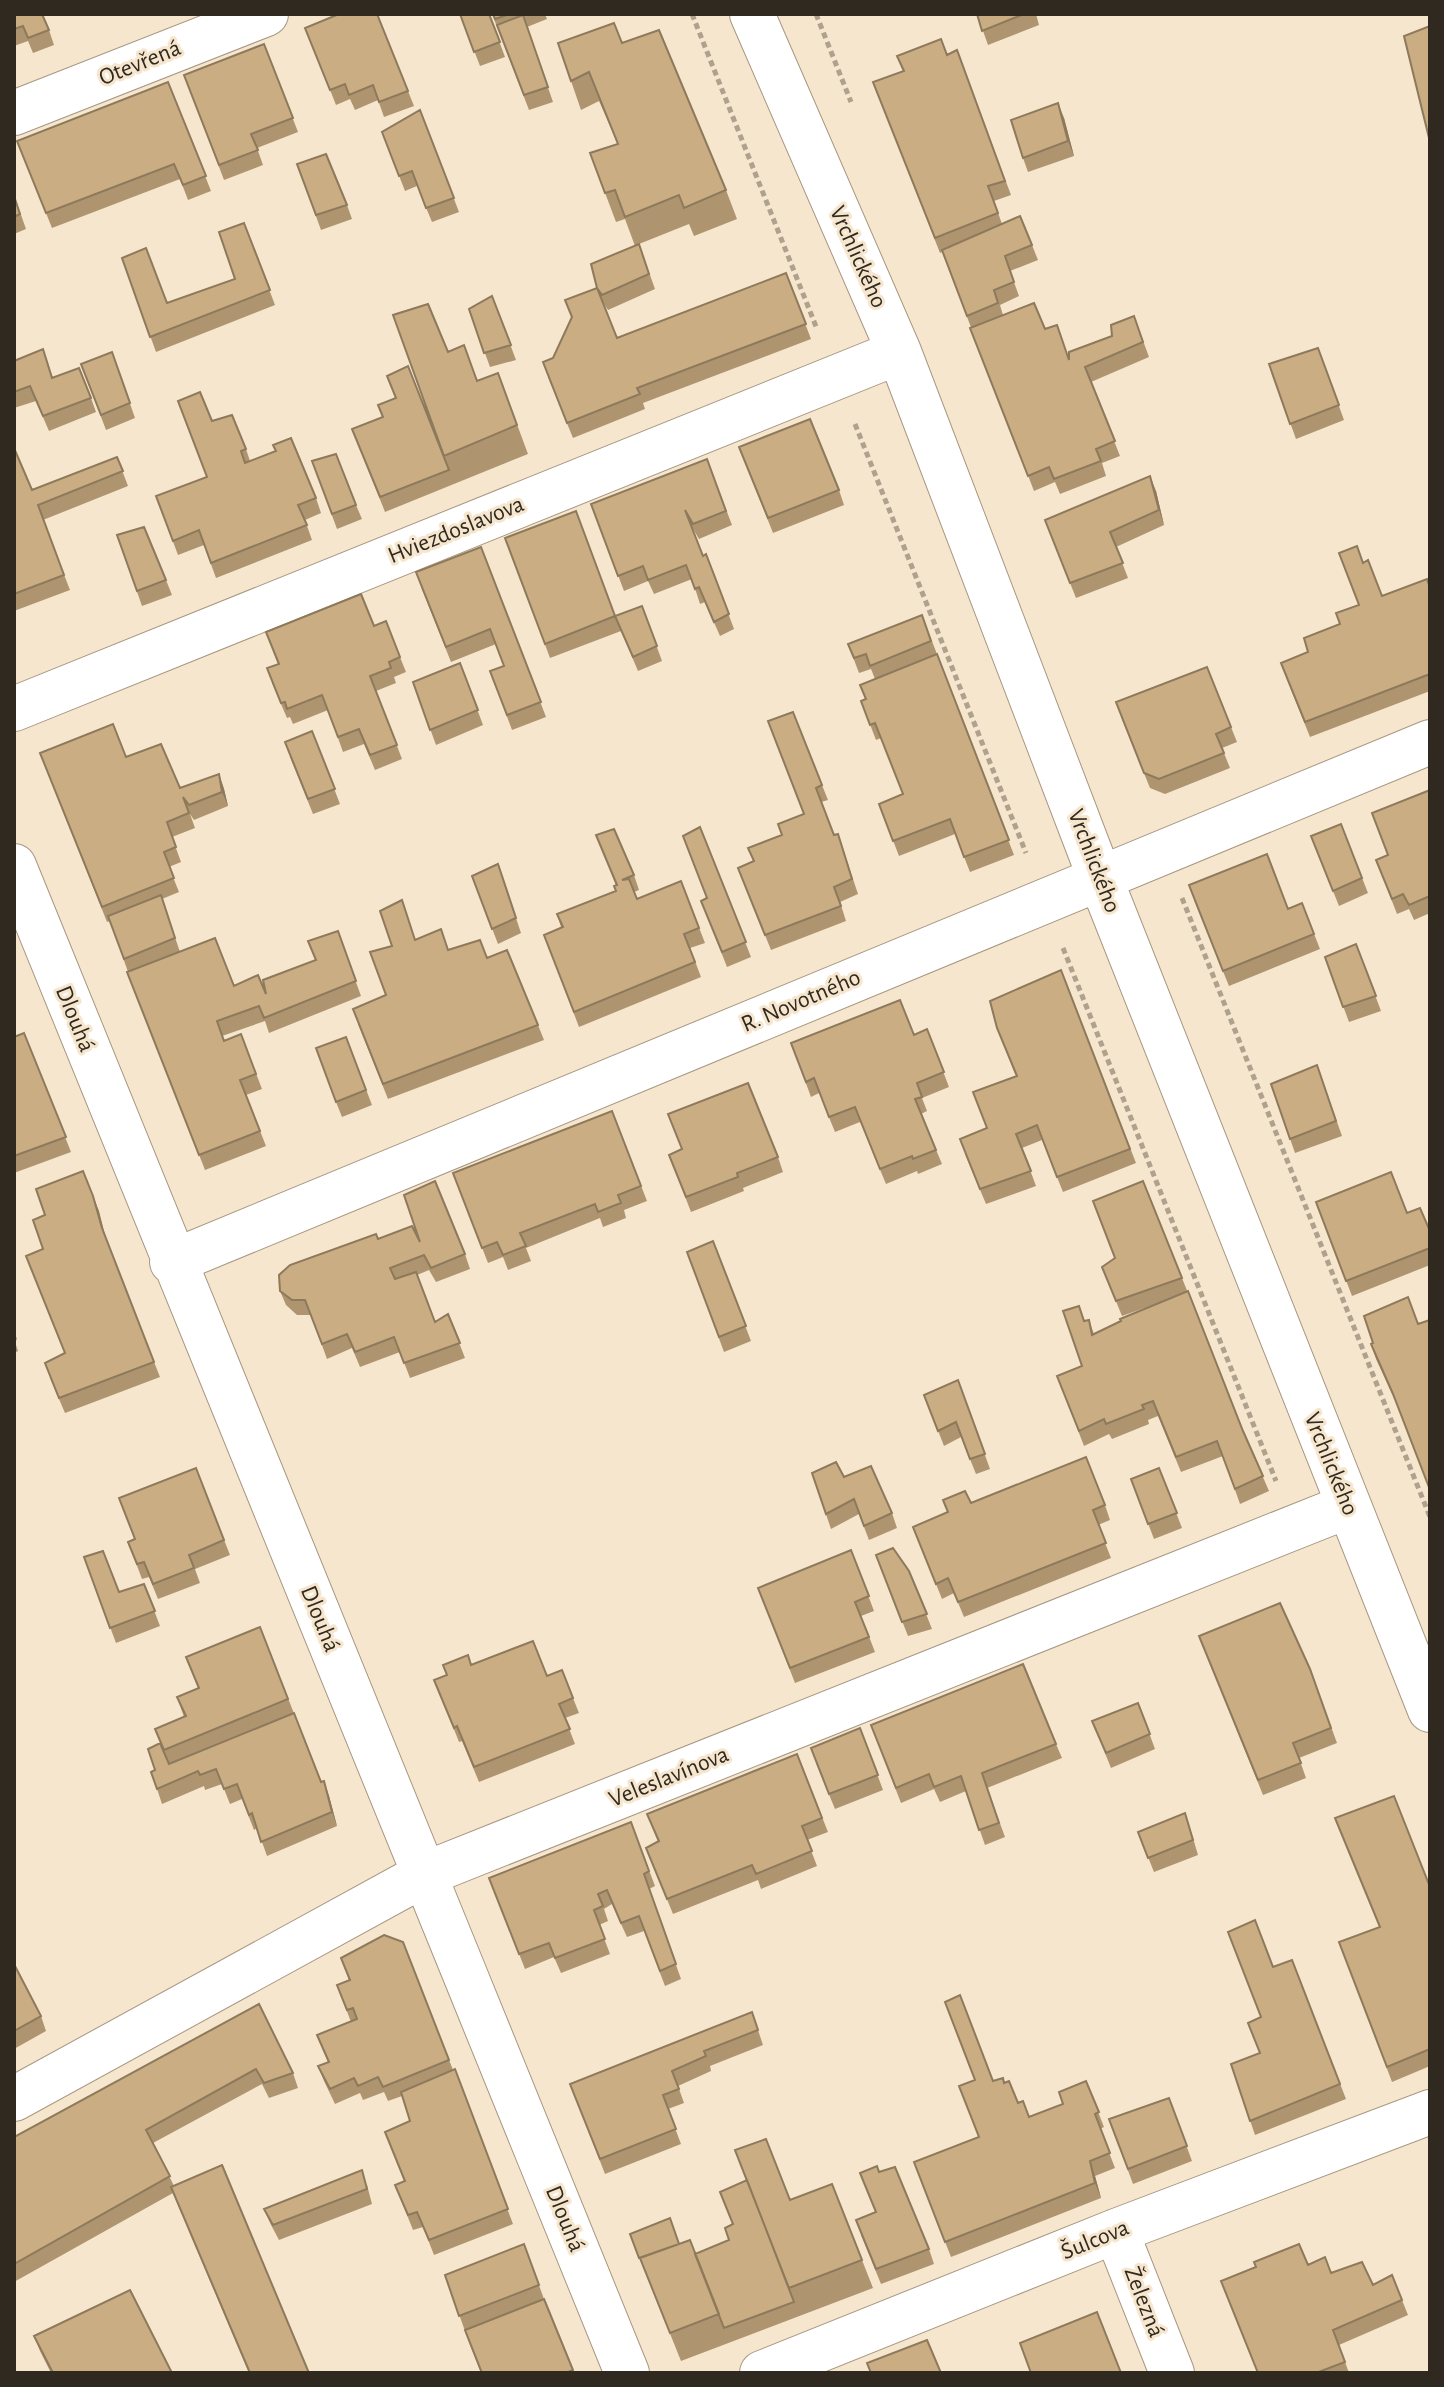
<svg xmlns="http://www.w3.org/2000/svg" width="1444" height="2387" viewBox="0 0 1444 2387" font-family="'Alegreya Sans',sans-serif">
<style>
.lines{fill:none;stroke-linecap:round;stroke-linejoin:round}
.minor-casing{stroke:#a79781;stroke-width:46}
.path{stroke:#aea18e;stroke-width:5;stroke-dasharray:6 4;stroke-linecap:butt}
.minor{stroke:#fff;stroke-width:44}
.wall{fill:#ae9570}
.shaded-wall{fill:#8d795b}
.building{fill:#caad82;stroke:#8d795b;stroke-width:2}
.labels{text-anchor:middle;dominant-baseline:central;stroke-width:6;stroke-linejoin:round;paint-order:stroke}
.street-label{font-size:24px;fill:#2f291f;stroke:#f7e6ce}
</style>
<rect width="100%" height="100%" fill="#f7e6ce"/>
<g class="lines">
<defs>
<path id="minor" d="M752,14L899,352L1100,878L1430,1710
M14,113L266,14
M14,709L899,352
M14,866C215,1369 424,1870 627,2373
M172,1262L1430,742
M14,2099L425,1874L1348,1506
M1116,2231L1172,2373
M762,2373L1116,2231L1430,2112"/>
</defs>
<use href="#minor" class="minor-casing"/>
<path class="path" d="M692,14L817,329
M816,14L851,102
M855,424L1026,853
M1182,898L1430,1517
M1063,948L1276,1481"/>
<use href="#minor" class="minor"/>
</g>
<path class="wall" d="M14,14L49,30L54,45L33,53L28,41L14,46Z
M460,14H489L505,57L480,66Z
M492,14H545L547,19L527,27L553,102L529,110Z
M977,14H1036L1039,25L988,45Z
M311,42L408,91L414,106L384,117L378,100L355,110L350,99L336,105Z
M622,43L726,190L737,219L694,236L689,224L639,244L655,289L608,310L604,304L617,338L786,273L811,339L643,403L645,409L573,438L548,377L553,358L597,288L635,246L625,219L616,222L590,153L618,144L599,101L581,110L571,81Z
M264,44L298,132L257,148L263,165L224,180L184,75Z
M957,50L1011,195L994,201L1002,224L1032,245L1038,260L1010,271L1019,296L1000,305L1003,315L1045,329L1069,359L1112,336L1134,316L1149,357L1091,382L1120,456L1102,463L1106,476L1060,494L1055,482L1034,491L942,252L940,253L873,82L903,71L897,56L947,55Z
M168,82L211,191L188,200L180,179L52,228L23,156Z
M420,110L459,212L432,222L417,186L405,191L382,132Z
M1064,118L1074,156L1028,172L1023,158Z
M297,164L347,205L352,219L321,230Z
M14,195L26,229L14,234Z
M244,223L275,305L156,352L122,258L167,303L235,279Z
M492,296L516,360L490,367L469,309Z
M393,315L448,352L477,381L498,373L528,454L385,512L352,429L382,417L448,468Z
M1318,348L1344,420L1296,439L1269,364Z
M43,349L53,378L91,398L96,412L49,431L36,401L14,408V361Z
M112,352L135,418L106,430L81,364Z
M212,421L246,449L250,461L316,498L321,513L305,520L312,540L216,578L204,545L178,555L156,496L207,477Z
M739,447L839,490L844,505L773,533Z
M14,448L32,490L117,457L128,486L43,520L70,590L14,611Z
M707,459L732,525L699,539L692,527L703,556L706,554L734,629L720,636L705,602L700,604L692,579L654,594L648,581L624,591L591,504Z
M312,461L356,505L362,519L337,529Z
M1156,491L1164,525L1116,547L1128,578L1076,598L1045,520Z
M117,535L166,580L172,595L142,606Z
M505,538L615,616L642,606L662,661L638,671L621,631L550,658Z
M481,547L546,717L512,730L490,671L504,666L496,644L451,662L421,587Z
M1363,563L1382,596L1430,588V691L1310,737L1286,677L1308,652L1340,624L1336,613L1359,605Z
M922,615L1014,855L970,872L955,834L899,856L879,804L903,794L881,738L876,740L861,701L866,699L875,679L871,669L859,673L848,644Z
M374,626L400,657L406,672L394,677L396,683L376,691L402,759L375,770L364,744L343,752L328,710L293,724L290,717L287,718L272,683L278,664L266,632Z
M460,663L483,725L436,745L413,682Z
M1121,717L1231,727L1237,742L1222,748L1230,768L1165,794L1150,788Z
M768,721L822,785L828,800L821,802L834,835L838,834L858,894L840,902L846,921L771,950L738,868L753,861L804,814Z
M312,731L340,804L313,814L290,757Z
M126,757L180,788L219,774L224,789L228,806L194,820L190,814L195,828L172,837L181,862L169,867L179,892L162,899L180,952L234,986L266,994L316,961L308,941L343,946L361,996L269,1033L265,1021L222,1036L224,1041L241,1034L262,1089L246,1095L266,1146L205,1170L133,986L110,921L107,922L46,768Z
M1430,790V913L1414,920L1409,909L1397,914L1376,860L1387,856Z
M1341,824L1368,893L1339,906L1311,836Z
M700,827L751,957L727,967L701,901L707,898Z
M596,835L634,875L639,890L634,892L637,899L681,881L705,943L690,948L701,977L579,1027L544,935L561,927L557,914L616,891V885Z
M498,864L521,933L498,944L472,876Z
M1194,900L1288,909L1302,903L1320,949L1229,986Z
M416,940L448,950L487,958L538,1025L544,1040L388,1099L358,1024L386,995Z
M1356,944L1381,1011L1349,1022L1325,957Z
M1061,970L1136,1163L1063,1192L1042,1140L1022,1148L1036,1186L986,1204L965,1154L987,1128L1016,1076L997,1028Z
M927,1029L949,1087L922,1098L927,1111L921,1114L942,1164L918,1174L917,1171L886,1184L860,1122L835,1132L819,1093L811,1097L791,1043L914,1035Z
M24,1033L71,1152L14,1173V1037Z
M346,1037L372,1105L342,1117L336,1102Z
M1317,1065L1342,1136L1295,1153L1271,1084Z
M612,1111L647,1201L624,1210L626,1218L603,1227L600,1218L526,1248L531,1261L508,1270L503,1257L488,1263L453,1173Z
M682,1150L778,1157L783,1172L743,1188L744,1191L691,1212L669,1155Z
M93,1196L106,1240L160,1377L65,1413L50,1378L65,1353L43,1249Z
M1316,1202L1407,1213L1430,1231V1265L1352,1296Z
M378,1239L420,1242L465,1254L470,1269L436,1282L429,1270L417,1275L435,1322L448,1314L465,1358L410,1378L400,1352L360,1367L352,1348L327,1359L311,1315H297L286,1305L280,1291Z
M713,1241L751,1341L724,1352L687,1252Z
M1102,1267L1182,1278L1243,1431L1269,1491L1240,1504L1223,1456L1181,1472L1158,1416L1148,1420L1149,1424L1112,1439L1109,1434L1084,1446L1057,1376L1082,1366L1084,1321L1089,1320L1094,1334L1156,1304L1122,1316Z
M14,1331L17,1339L15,1342L18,1351L14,1353Z
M1373,1343L1399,1409L1376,1359L1371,1344Z
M958,1380L990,1469L976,1474L961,1437L944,1446L924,1395Z
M196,1468L230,1555L195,1569L200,1583L158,1599L149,1577L142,1579L128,1542L134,1539Z
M1159,1468L1182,1528L1154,1539L1131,1479Z
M812,1473L844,1477L892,1513L897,1528L869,1540L859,1514L831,1529Z
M943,1500L971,1503L1105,1505L1110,1520L1098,1525L1111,1558L964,1617L954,1593L942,1599L913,1527L948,1512Z
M851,1550L874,1611L861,1616L875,1652L795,1683L758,1588Z
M876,1555L909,1571L932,1629L908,1636Z
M84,1557L119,1592L144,1584L160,1626L116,1643Z
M260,1627L321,1782L329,1796L337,1826L267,1856L257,1828L254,1830L242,1799L230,1804L222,1784L205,1790L204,1786L162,1804L157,1789L155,1770L160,1743L155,1729L184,1717L177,1697L198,1688L186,1657Z
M1205,1651L1310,1669L1337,1743L1299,1758L1306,1778L1263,1795Z
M471,1665L547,1676L573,1698L579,1713L565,1718L575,1744L479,1782L462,1741L459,1742L440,1694Z
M1138,1703L1155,1749L1111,1768L1092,1721Z
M871,1725L1056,1744L1062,1758L987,1788L1005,1837L985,1845L966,1791L940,1802L934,1789L901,1803Z
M860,1728L883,1790L835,1809L816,1763Z
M797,1754L828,1832L807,1840L817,1866L761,1889L758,1880L673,1914L646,1848L658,1842L647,1814Z
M1335,1818L1430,1887V2066L1392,2082L1339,1942L1380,1927Z
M631,1822L655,1886L649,1889L681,1979L665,1986L644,1931L627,1937L612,1904L604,1909L608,1921L599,1925L610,1954L561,1973L554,1957L525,1969L489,1878Z
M1190,1828L1198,1855L1154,1872L1138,1832Z
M403,1942L453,2070L455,2069L513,2224L434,2255L423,2227L413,2230L395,2185L404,2181L385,2132L410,2121L402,2096L388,2101L384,2092L363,2100L360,2093L335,2104L324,2081L318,2066L328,2062L317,2035L351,2022L337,1985L349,1980L341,1958Z
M1292,1960L1346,2099L1255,2135L1231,2064L1259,2054L1261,2017Z
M14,1967L41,2016L46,2031L14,2049Z
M259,2004L293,2073L298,2088L269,2098L262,2084L153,2143L174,2186L309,2373H249L173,2193L14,2282V2137Z
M752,2012L763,2045L710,2066L711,2071L678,2086L684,2103L668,2109L681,2144L605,2174L570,2084Z
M993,2081L1004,2083L1029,2117L1063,2104L1086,2081L1104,2127L1100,2129L1115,2168L1095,2176L1101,2198L951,2257L914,2162L978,2137Z
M1169,2098L1192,2161L1133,2184L1109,2119Z
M735,2150L790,2200L862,2260L873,2288L681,2361L630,2234L680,2244L695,2254L729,2240L746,2180Z
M879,2172L929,2249L934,2264L881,2284L861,2235L876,2212L860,2173Z
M367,2185L372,2204L279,2240L270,2223L264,2209Z
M524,2244L544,2299L574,2373H481L470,2345L445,2275Z
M1308,2265L1331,2273L1373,2285L1402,2300L1408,2315L1339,2345L1349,2373H1257Z
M34,2336L172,2373H51L40,2351Z"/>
<path class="shaded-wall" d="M1058,103L1064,118L1074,156L1068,141Z
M1150,476L1156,491L1164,525L1159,510Z
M219,774L224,789L228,806L222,792Z
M93,1196L99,1211L107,1243L102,1228Z
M324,1781L329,1796L337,1826L332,1812Z
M1090,2161L1095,2176L1101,2198L1095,2183Z"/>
<path class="building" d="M14,14H42L49,30L28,38L23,26L14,29Z
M339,14H377L408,91L379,102L373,85L349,95L345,84L330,90L305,28Z
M460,14H489L500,42L474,52Z
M493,14H510L495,19Z
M977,14H1024L982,31Z
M523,15L548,87L524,95L497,25Z
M614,23L622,43L659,30L726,190L684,208L679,195L625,217L615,190L605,193L590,153L618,144L589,72L571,81L558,43Z
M1430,26V142L1404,36Z
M941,39L947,55L957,50L1005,181L988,186L998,213L935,238L873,82L904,71L897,56Z
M264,44L293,118L251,134L258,150L219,165L184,75Z
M168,82L206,176L183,185L174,164L46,213L17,141Z
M1058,103L1068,141L1023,158L1011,120Z
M420,110L454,198L426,208L412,171L399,176L382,132Z
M326,154L347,205L316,215L297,164Z
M14,196L20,214L14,217Z
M1020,216L1032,245L1005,256L1014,282L994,290L998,303L967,316L942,250Z
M244,223L270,290L150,337L122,258L146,248L167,303L235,279L219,232Z
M639,244L649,274L602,295L597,288L591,264Z
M786,273L806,324L637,388L640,394L567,423L543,362L553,358L572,317L565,300L597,288L617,338Z
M492,296L511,345L484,353L469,309Z
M1034,303L1045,329L1057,325L1069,360V352L1112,336L1111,325L1134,316L1143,342L1085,367L1115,441L1096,449L1101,461L1054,479L1049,467L1028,476L970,328Z
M428,304L448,352L464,345L477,381L498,373L517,425L444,456L393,315Z
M1318,348L1339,405L1290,424L1269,364Z
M43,349L52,378L79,368L91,398L43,416L30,386L14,392V361Z
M112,352L130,403L101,415L81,364Z
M408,366L449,470L380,497L352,429L383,417L378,405L396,398L387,376Z
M200,392L212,421L232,415L246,449L241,451L245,463L276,451L273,445L291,438L316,498L298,505L307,525L211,563L199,530L173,541L156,496L207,477L178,401Z
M810,419L839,490L768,518L739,447Z
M14,448L32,490L117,457L123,471L38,505L64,575L14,594Z
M336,454L356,505L332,514L312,461Z
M707,459L726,511L693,524L685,510L703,556L706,554L729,614L714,622L699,587L695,589L686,565L648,580L643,566L618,576L591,504Z
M1150,476L1159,510L1110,532L1123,563L1070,583L1045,520Z
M576,511L615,616L545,644L505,538Z
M144,527L166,580L137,591L117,535Z
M1357,546L1363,563L1368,560L1382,596L1427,579L1430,588V674L1305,722L1281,663L1308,652L1304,638L1340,624L1336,613L1359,605L1339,553Z
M481,547L541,702L507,715L490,671L504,666L490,629L446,647L416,572Z
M361,594L374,626L386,621L400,657L389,662L391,668L370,676L397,745L370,755L359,729L338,737L322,695L287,709L285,702L281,703L267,668L279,664L266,632Z
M642,606L657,646L633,657L615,616Z
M922,615L931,641L870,666L866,654L854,658L848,644Z
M937,654L1009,840L964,857L950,819L893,841L879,804L903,794L875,723L870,725L861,701L866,699L860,685Z
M460,663L478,710L430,730L413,682Z
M1207,667L1231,727L1216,734L1224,753L1159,779L1144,773L1116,702Z
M793,712L822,785L816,788L834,835L838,834L852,879L834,887L841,906L765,935L738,868L754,861L748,848L782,835L778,824L804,814L768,721Z
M113,724L126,757L161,744L180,788L219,774L222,792L189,805L183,797L189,813L167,822L176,847L164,852L174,878L102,907L40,753Z
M312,731L335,789L308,799L285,742Z
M1430,790V896L1409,905L1403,894L1392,899L1376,860L1388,855L1372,813Z
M1341,824L1362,878L1333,891L1311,836Z
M700,827L746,942L722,952L701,901L707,898L683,836Z
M614,829L634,875L622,880L629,879L637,899L681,881L699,928L684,934L695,962L574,1012L544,935L563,927L557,914L616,891L614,886L617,885L596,835Z
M1267,854L1288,909L1302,903L1314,934L1223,971L1189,885Z
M498,864L516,918L492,929L472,876Z
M161,895L175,938L124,959L108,916Z
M402,900L415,940L441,929L448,950L480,940L487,958L507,950L538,1025L383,1084L353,1009L386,995L370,952L392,946L380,911Z
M338,931L356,981L264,1018L259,1006L217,1021L224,1041L241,1034L256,1074L240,1080L260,1131L199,1155L127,972L215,938L234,986L258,975L266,994L263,980L316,960L308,941Z
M1356,944L1376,996L1343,1007L1325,957Z
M1061,970L1130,1149L1057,1177L1037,1125L1016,1134L1031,1171L980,1189L960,1139L987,1128L973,1092L1017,1076L997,1028L990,1001Z
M900,1000L914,1035L927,1029L944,1072L917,1083L922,1097L915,1099L936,1150L913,1159L912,1156L880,1169L855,1107L829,1117L814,1078L806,1082L791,1043Z
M24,1033L66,1137L14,1156V1037Z
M346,1037L366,1090L336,1102L316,1048Z
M1317,1065L1336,1121L1290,1139L1271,1084Z
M748,1083L778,1157L737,1173L738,1177L686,1197L669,1155L682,1149L668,1114Z
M612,1111L641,1186L618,1195L621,1203L598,1212L595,1204L520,1233L526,1246L503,1255L497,1242L482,1248L453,1173Z
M83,1171L93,1196L102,1228L154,1362L59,1398L45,1363L65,1353L26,1256L43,1249L33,1220L45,1215L36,1189Z
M1391,1172L1407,1213L1420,1208L1430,1231V1248L1346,1281L1316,1202Z
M435,1181L465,1254L431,1268L424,1255L390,1268L395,1279L416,1272L435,1322L448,1314L460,1343L404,1363L394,1337L355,1352L347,1334L322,1344L305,1300H292L280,1291L279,1275L290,1265L376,1234L378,1239L412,1226L420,1242L404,1195Z
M1143,1181L1182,1278L1116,1301L1102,1267L1115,1258L1093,1201Z
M713,1241L746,1326L719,1337L687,1252Z
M1188,1291L1243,1431L1263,1476L1235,1489L1217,1441L1176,1457L1153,1401L1142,1405L1144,1409L1106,1424L1104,1419L1079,1431L1057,1376L1082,1366L1063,1311L1079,1306L1084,1321L1089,1320L1092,1335L1121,1321L1120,1319Z
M1408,1297L1418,1324L1430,1320V1490L1393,1394L1371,1344L1373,1343L1364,1316Z
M958,1380L985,1454L970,1459L956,1422L938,1431L924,1395Z
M1086,1457L1105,1505L1093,1510L1106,1543L958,1602L948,1578L936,1584L913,1527L948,1512L943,1500L965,1491L971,1503Z
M836,1462L844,1477L871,1466L892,1513L864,1526L854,1499L826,1514L812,1473Z
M196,1468L224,1540L189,1555L194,1568L153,1584L144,1562L137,1564L128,1542L135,1539L119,1498Z
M1159,1468L1177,1513L1148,1524L1131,1479Z
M893,1548L909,1571L927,1614L902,1622L876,1555Z
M851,1550L869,1596L855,1602L869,1637L790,1668L758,1588Z
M103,1551L119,1592L144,1584L155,1611L110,1628L84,1557Z
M1280,1603L1310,1669L1331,1728L1293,1743L1301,1763L1258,1780L1199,1636Z
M260,1627L288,1699L164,1750L155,1729L186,1716L177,1697L199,1688L186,1657Z
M533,1641L547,1676L562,1670L573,1698L559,1704L570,1729L474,1767L457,1726L454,1728L434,1680L447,1675L443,1665L468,1655L471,1665Z
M1023,1664L1056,1744L982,1773L999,1823L979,1830L961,1776L934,1787L929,1774L896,1788L871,1725Z
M1138,1703L1150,1734L1106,1753L1092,1721Z
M294,1713L321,1782L324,1781L332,1812L261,1842L252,1813L249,1815L237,1784L224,1789L216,1769L200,1775L198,1771L157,1789L151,1772L155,1770L148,1749L160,1743L169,1764Z
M860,1728L878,1775L829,1794L811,1748Z
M797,1754L822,1818L802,1826L812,1851L756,1874L752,1865L667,1899L646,1848L659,1841L647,1814Z
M1394,1796L1430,1887V2049L1387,2067L1339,1942L1380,1927L1335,1818Z
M1185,1813L1193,1840L1148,1858L1138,1832Z
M631,1822L649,1871L644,1874L676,1964L660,1971L639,1916L621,1923L607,1890L598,1894L603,1906L594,1910L605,1939L555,1958L549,1943L519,1954L489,1878Z
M1255,1920L1273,1967L1292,1960L1340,2084L1250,2121L1231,2064L1260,2053L1248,2023L1261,2017L1228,1932Z
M384,1935L403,1942L449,2060L383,2087L378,2077L358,2086L354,2078L330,2089L318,2066L329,2062L317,2035L357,2019L353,2008L347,2010L337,1985L350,1980L341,1958Z
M15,1966L41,2016L14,2031V1967Z
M960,1995L993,2081L1003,2078L1004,2083L1009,2081L1018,2103L1023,2101L1029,2117L1063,2104L1059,2092L1086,2081L1099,2112L1095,2114L1110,2153L1090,2161L1095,2183L945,2242L914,2162L979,2137L959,2086L975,2080L945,2002Z
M259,2004L293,2073L264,2083L256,2069L146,2130L170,2176L14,2264V2137Z
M752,2012L758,2030L704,2051L706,2056L672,2071L679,2089L663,2095L676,2129L600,2159L570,2084Z
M455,2069L508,2209L429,2240L417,2212L408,2215L395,2185L405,2181L385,2132L410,2121L401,2092Z
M1169,2098L1187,2146L1128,2169L1109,2119Z
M766,2139L790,2200L832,2184L862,2260L789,2288L735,2150Z
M222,2165L309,2373H250L171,2187Z
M877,2166L879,2172L895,2167L929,2249L876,2269L856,2220L876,2212L860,2173Z
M362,2170L367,2189L273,2225L264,2209Z
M747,2180L794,2302L724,2328L695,2254L729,2240L725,2228L733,2224L720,2192Z
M670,2218L679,2244L639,2258L630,2234Z
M690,2240L719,2314L670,2333L640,2258Z
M524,2244L539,2285L459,2316L445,2275Z
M1299,2244L1308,2265L1325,2257L1331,2273L1362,2262L1373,2285L1392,2275L1402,2300L1333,2330L1345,2362L1316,2373H1258L1221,2281L1256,2267L1254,2262Z
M130,2290L172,2373H53L34,2336Z
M544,2299L573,2370L566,2373H482L465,2330Z
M1097,2312L1121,2373H1031L1020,2343Z
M927,2340L941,2373H871L867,2363Z"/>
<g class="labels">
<g class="street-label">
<text transform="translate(140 63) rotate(-22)">Otevřená</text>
<text transform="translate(858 257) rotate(66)">Vrchlického</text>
<text transform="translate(456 530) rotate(-22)">Hviezdoslavova</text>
<text transform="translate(1094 861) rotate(69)">Vrchlického</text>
<text transform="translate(801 1001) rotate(-23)">R. Novotného</text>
<text transform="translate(75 1019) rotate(68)">Dlouhá</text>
<text transform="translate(1331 1464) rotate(68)">Vrchlického</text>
<text transform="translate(320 1619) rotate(68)">Dlouhá</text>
<text transform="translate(669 1777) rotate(-22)">Veleslavínova</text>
<text transform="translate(565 2219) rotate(68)">Dlouhá</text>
<text transform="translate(1095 2240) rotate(-22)">Šulcova</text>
<text transform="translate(1144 2302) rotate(69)">Železná</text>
</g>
</g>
<rect width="1444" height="2387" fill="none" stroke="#2f291f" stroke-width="32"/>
</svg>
